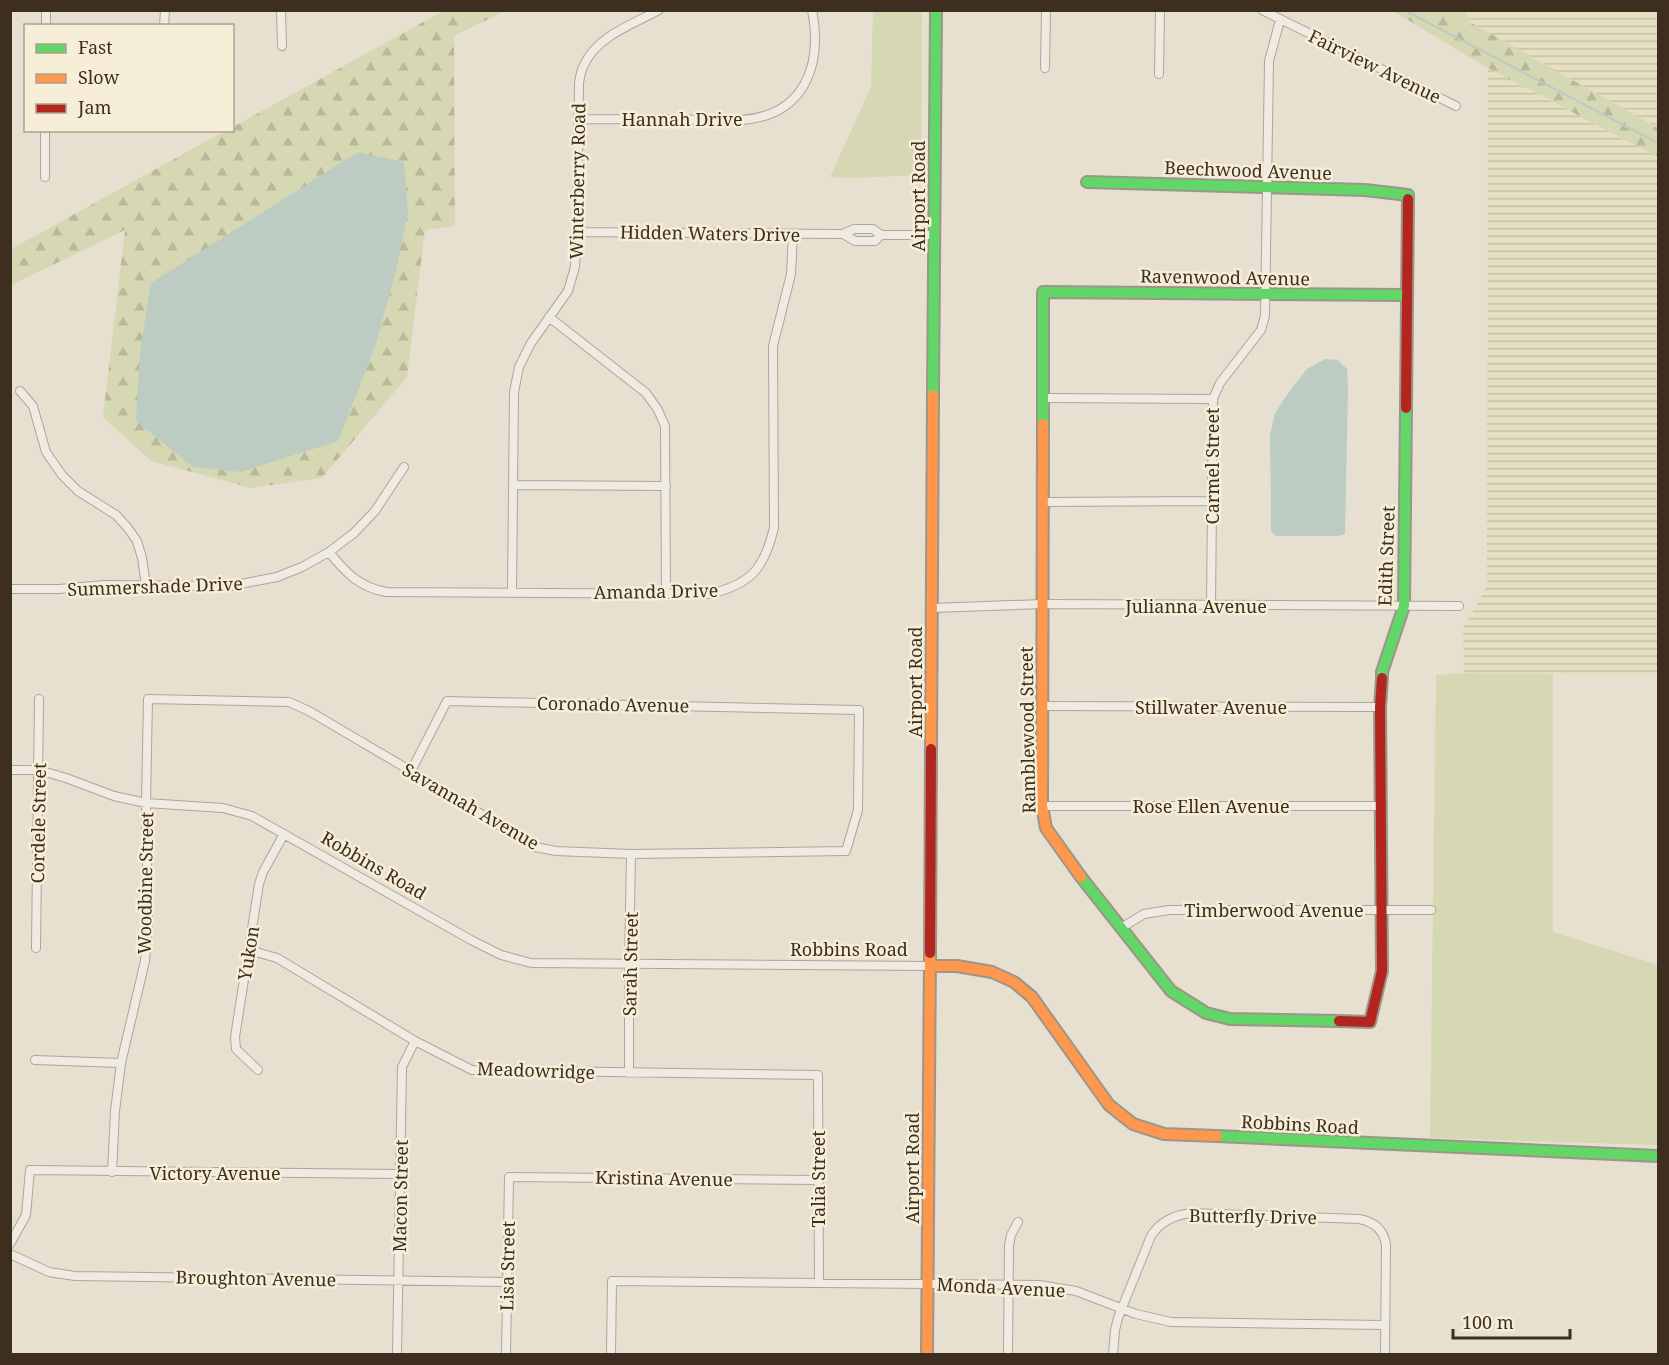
<svg xmlns="http://www.w3.org/2000/svg" width="1669" height="1365" viewBox="0 0 1669 1365" font-family="'Noto Serif',serif">
<style>
.farmland{fill:url(#farmland-rules)}
.grass{fill:#d6d7b3}
.forest{fill:url(#forest-firs)}
.water{fill:#bcccc2}
.lines{fill:none;stroke-linecap:round;stroke-linejoin:round}
.stream{stroke:#bcccc2;stroke-width:2}
.street-casing{stroke:#ada599;stroke-width:10}
.fast-casing{stroke:#9c958a;stroke-width:14}
.slow-casing{stroke:#9c958a;stroke-width:14}
.jam-casing{stroke:#9c958a;stroke-width:14}
.street{stroke:#efebe3;stroke-width:8}
.fast{stroke:#63d668;stroke-width:10}
.slow{stroke:#ff974d;stroke-width:10}
.jam{stroke:#b3261e;stroke-width:10}
.labels{text-anchor:middle;dominant-baseline:central;stroke-width:5;stroke-linejoin:round;paint-order:stroke}
.street-label{font-size:18px;fill:#3d2e20;stroke:#f7eed8}
</style>
<defs>
<pattern id="farmland-rules" width="6" height="5" patternUnits="userSpaceOnUse" patternTransform="scale(1.5)"><rect width="6" height="5" fill="#e6dfc2"/><path d="M0 2.5h6" fill="none" stroke="#c6c0a6"/></pattern>
<pattern id="forest-firs" width="22" height="20" patternUnits="userSpaceOnUse" patternTransform="scale(1.5)"><rect width="22" height="20" fill="#d6d7b3"/><path d="M5 1l3.5 6h-7zM16 11l3.5 6h-7z" fill="#b9b99a"/></pattern>
</defs>
<rect width="100%" height="100%" fill="#e7e0d1"/>
<path class="farmland" d="M1465,11H1658V128L1470,22Z
M1488,68L1658,157V676L1464,673L1463,629L1487,586Z"/>
<path class="grass" d="M873,11H922L921,175L852,178L830,177L871,87Z
M1464,673L1553,674V932L1658,965V1145L1430,1138L1436,675Z"/>
<path class="forest" d="M443,11H505L454,36L455,226L425,230L407,377L322,478L251,488L151,461L103,417L125,230L11,285V249L225,131L232,130L233,127Z
M1393,11H1465L1470,22L1658,128V157L1488,68Z"/>
<path class="water" d="M358,152L404,162L408,212L396,271L375,347L338,441L241,472L193,467L136,421L140,351L151,283Z
M1325,359L1338,360L1347,369L1348,390L1345,534L1338,536H1276L1271,531V508L1270,435L1275,413L1291,389L1307,369Z"/>
<g class="lines">
<path class="stream" d="M1404,10L1658,143"/>
<defs>
<path id="street" d="M281,10L282,46
M1262,10L1456,106
M46,26V10
M164,26L165,10
M1045,68L1046,10
M1159,74L1160,10
M578,119L741,120C804,116 823,66 812,10
M45,177V130
M577,232L843,234L855,241H875L881,235
M843,234L854,229H873L881,235H934
M549,317L646,393L658,410L665,426L666,593
M20,391L33,406L46,452L62,475L78,491L116,515L127,527L137,541L142,558L146,585
M1043,398L1213,399
M513,485L666,486
M1043,502L1212,501
M329,552C346,573 359,587 386,592L710,594C751,584 764,569 774,528L773,346L791,274L793,234
M10,589H59L104,585L230,586L277,577L302,567L329,552L354,533L375,511L404,467
M512,592L514,392L519,367L531,343L568,291L575,267L577,232L579,83C580,77 581,70 584,65C597,36 633,24 659,10
M1211,606L1213,399L1220,383L1261,330L1265,316L1269,61L1280,20
M932,608L1042,604L1459,606
M1042,706L1380,707
M10,770H39L66,778L114,796L146,803L223,808L252,816L471,940L501,955L531,963L930,966
M1042,806H1380
M1121,928L1144,914L1169,910H1431
M36,948L39,699
M249,950L277,958L415,1041L472,1070L818,1075L819,1283
M35,1060L121,1063
M258,1070L236,1049L235,1037L259,884L263,872L284,834
M629,1073V965L631,854
M112,1172L115,1111L121,1063L145,961L148,921L146,803L148,699L289,702L309,711L411,771L535,847L556,851L631,854L846,851L858,810L859,710L447,701L411,771
M10,1244L26,1215L30,1170L400,1174
M10,1254L49,1272L75,1276L507,1282
M397,1354L402,1067L415,1041
M506,1354L509,1177L818,1180
M611,1354L612,1281L1039,1285L1076,1291L1136,1314L1171,1322L1385,1325
M1008,1354L1009,1245L1011,1235L1018,1222
M1113,1354L1115,1330L1118,1318L1151,1236C1160,1222 1174,1215 1191,1213L1359,1219C1375,1222 1384,1230 1386,1245L1385,1354"/>
<path id="fast" d="M1087,182L1365,190L1408,195V199
M933,395L936,10
M1043,424V292L1406,295
M1382,678V672L1404,606L1406,408
M1081,877L1171,991L1206,1013L1230,1019L1339,1021
M1217,1136L1658,1156"/>
<path id="slow" d="M1043,424L1042,806L1046,828L1081,877
M931,749L933,395
M930,966H957L992,972L1014,982L1032,997L1109,1105L1133,1124L1164,1134L1217,1136
M927,1354L930,953"/>
<path id="jam" d="M1406,408L1408,199
M930,953L931,749
M1339,1021L1370,1022L1382,971L1380,707L1382,678"/>
</defs>
<use href="#street" class="street-casing"/>
<use href="#fast" class="fast-casing"/>
<use href="#slow" class="slow-casing"/>
<use href="#jam" class="jam-casing"/>
<use href="#street" class="street"/>
<use href="#fast" class="fast"/>
<use href="#slow" class="slow"/>
<use href="#jam" class="jam"/>
</g>
<g class="labels">
<g class="street-label">
<text transform="translate(1375 66) rotate(26)">Fairview Avenue</text>
<text x="682" y="119">Hannah Drive</text>
<text transform="translate(1248 170) rotate(2)">Beechwood Avenue</text>
<text transform="translate(577 181) rotate(-89)">Winterberry Road</text>
<text transform="translate(918 196) rotate(-90)">Airport Road</text>
<text transform="translate(710 233) rotate(1)">Hidden Waters Drive</text>
<text transform="translate(1225 277) rotate(1)">Ravenwood Avenue</text>
<text transform="translate(1212 466) rotate(-90)">Carmel Street</text>
<text transform="translate(1386 556) rotate(-88)">Edith Street</text>
<text transform="translate(155 586) rotate(-2)">Summershade Drive</text>
<text transform="translate(656 591) rotate(-1)">Amanda Drive</text>
<text x="1196" y="606">Julianna Avenue</text>
<text transform="translate(915 682) rotate(-90)">Airport Road</text>
<text transform="translate(613 704) rotate(1)">Coronado Avenue</text>
<text x="1211" y="707">Stillwater Avenue</text>
<text transform="translate(1027 730) rotate(-91)">Ramblewood Street</text>
<text transform="translate(471 806) rotate(30)">Savannah Avenue</text>
<text x="1211" y="806">Rose Ellen Avenue</text>
<text transform="translate(38 823) rotate(-89)">Cordele Street</text>
<text transform="translate(374 865) rotate(30)">Robbins Road</text>
<text transform="translate(145 883) rotate(-89)">Woodbine Street</text>
<text x="1274" y="910">Timberwood Avenue</text>
<text x="849" y="949">Robbins Road</text>
<text transform="translate(248 953) rotate(-81)">Yukon</text>
<text transform="translate(630 964) rotate(-89)">Sarah Street</text>
<text transform="translate(536 1070) rotate(2)">Meadowridge</text>
<text transform="translate(1300 1124) rotate(3)">Robbins Road</text>
<text transform="translate(912 1168) rotate(-90)">Airport Road</text>
<text x="215" y="1173">Victory Avenue</text>
<text transform="translate(664 1178) rotate(1)">Kristina Avenue</text>
<text transform="translate(818 1179) rotate(-90)">Talia Street</text>
<text transform="translate(400 1196) rotate(-89)">Macon Street</text>
<text transform="translate(1253 1216) rotate(1)">Butterfly Drive</text>
<text transform="translate(507 1266) rotate(-89)">Lisa Street</text>
<text transform="translate(256 1278) rotate(1)">Broughton Avenue</text>
<text transform="translate(1001 1287) rotate(3)">Monda Avenue</text>
</g>
</g>
<rect width="1669" height="1365" fill="none" stroke="#3d2e20" stroke-width="24"/>
<rect x="24" y="24" width="210" height="108" fill="#f7eed8" stroke="#ada18e" stroke-width="1.5"/>
<rect x="36" y="44" width="30" height="9" fill="#63d668" stroke="#ada18e" stroke-width="1.5"/>
<text x="78" y="54" font-size="18" fill="#3d2e20">Fast</text>
<rect x="36" y="74" width="30" height="9" fill="#ff974d" stroke="#ada18e" stroke-width="1.5"/>
<text x="78" y="84" font-size="18" fill="#3d2e20">Slow</text>
<rect x="36" y="104" width="30" height="9" fill="#b3261e" stroke="#ada18e" stroke-width="1.5"/>
<text x="78" y="114" font-size="18" fill="#3d2e20">Jam</text>
<path d="M1453 1329v9h117v-9" fill="none" stroke="#3d2e20" stroke-width="3"/>
<text x="1462" y="1329" font-size="18" fill="#3d2e20" stroke="#f7eed8" stroke-width="4.5" paint-order="stroke">100 m</text>
</svg>
